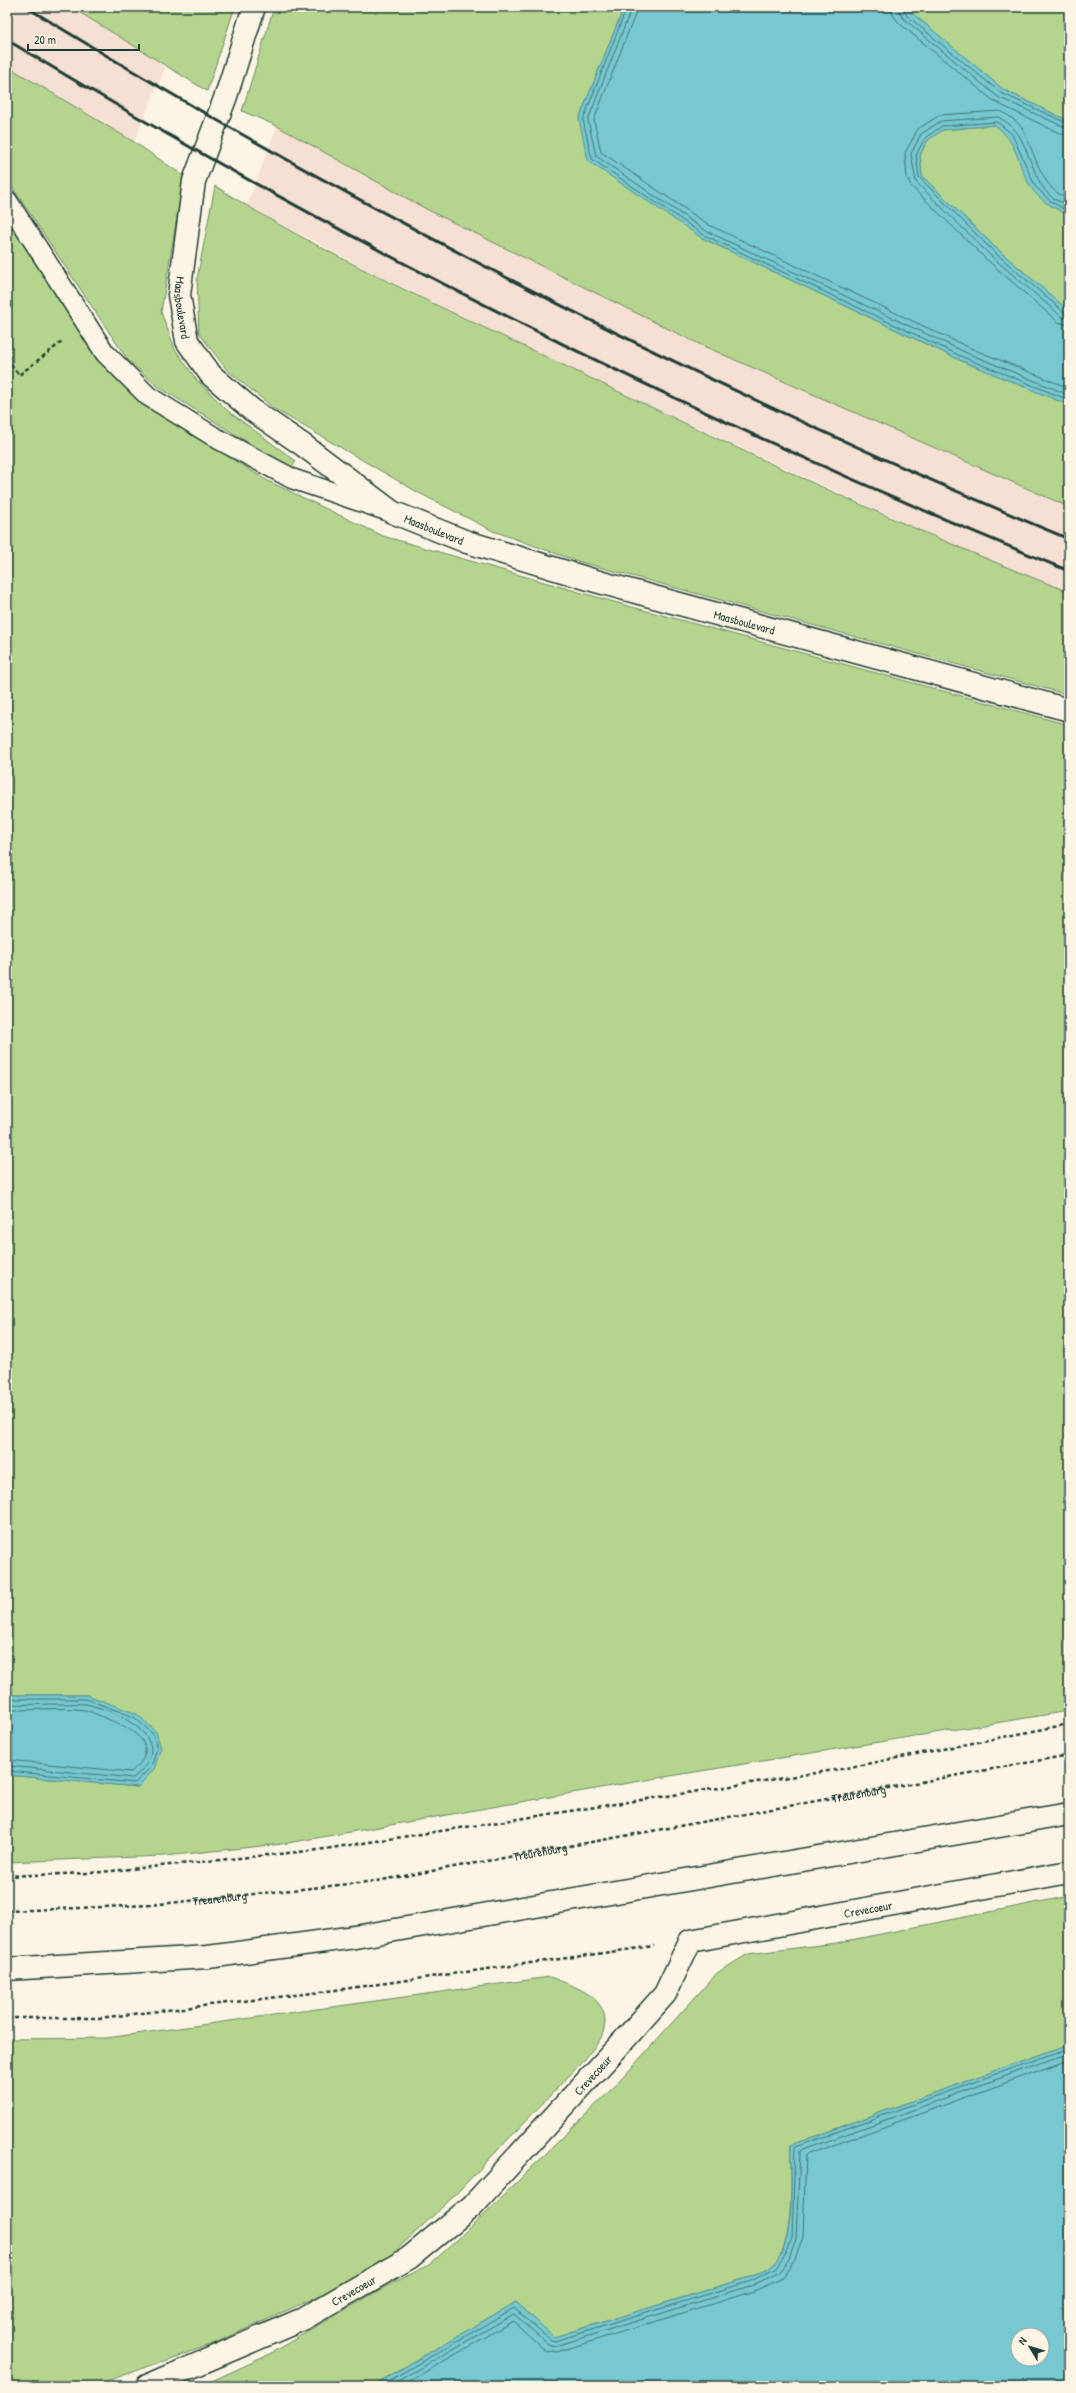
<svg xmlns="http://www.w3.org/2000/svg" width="1076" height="2393" viewBox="0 0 1076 2393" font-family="'Patrick Hand',sans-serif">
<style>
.built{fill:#f6dfd3}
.green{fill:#b5d58f;stroke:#6a8962}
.water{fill:#77c8d1;stroke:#549092;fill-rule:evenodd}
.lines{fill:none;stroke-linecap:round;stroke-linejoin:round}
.shore{stroke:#427573;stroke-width:1}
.lane-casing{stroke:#1f3d34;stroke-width:22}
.street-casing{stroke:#1f3d34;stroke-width:25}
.secondary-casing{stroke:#1f3d34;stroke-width:25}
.path{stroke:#1f3d34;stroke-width:2.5;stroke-dasharray:4 3;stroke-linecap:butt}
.lane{stroke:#fcf5e5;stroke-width:19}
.street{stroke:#fcf5e5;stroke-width:22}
.secondary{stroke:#fcf5e5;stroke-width:22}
.rail{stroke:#1f3d34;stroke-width:3}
.labels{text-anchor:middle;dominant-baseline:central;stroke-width:3;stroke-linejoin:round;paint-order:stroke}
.street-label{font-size:12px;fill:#1f3d34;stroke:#fcf5e5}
</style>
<rect width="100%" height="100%" fill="#fcf5e5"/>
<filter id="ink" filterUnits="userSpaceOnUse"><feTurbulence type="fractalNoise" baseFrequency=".025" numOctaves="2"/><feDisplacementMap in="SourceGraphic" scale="8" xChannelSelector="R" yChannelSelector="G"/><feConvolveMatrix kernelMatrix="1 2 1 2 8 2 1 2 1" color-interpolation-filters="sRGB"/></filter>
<g filter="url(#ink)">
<path class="built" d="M7,7H71L166,66L134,142L7,66Z
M277,126L428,210L699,344L1069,507V592L979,557L654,408L383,278L247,206Z"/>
<path class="green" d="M71,7H235L207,91Z
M274,7H624L579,119L702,238L964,362L1069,405V507L699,344L428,210L277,126L242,111Z
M905,7H1069V121L1004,90Z
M7,66L134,142L184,176L161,312L175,349L196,379L228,411L296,461L291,469L157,386L127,359L7,179Z
M995,125L1009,136L1020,160L1064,213L1069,212V311L996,248L922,176L920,155L927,141L942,130Z
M215,186C323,255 442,307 557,362C725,443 895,524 1069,592V695L577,561L493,531L419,493L276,410L227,370L199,333L197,279Z
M7,220L89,342L126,388L165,417L266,480L383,536L621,604L1069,725V1711L646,1780L282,1844L164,1856L7,1862V1775L138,1787L87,1695H7Z
M1069,1896V2044L791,2145C790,2176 796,2245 772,2266C767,2271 757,2274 750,2277L554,2337L516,2302L372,2386H201L264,2357L383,2288L429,2265L467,2231L616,2085L717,1973L748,1954L836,1943Z
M550,1977C576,1987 614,1998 603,2033C600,2042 591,2051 585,2059L451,2199L391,2255L354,2280L215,2343L93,2386H7V2039L106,2038Z"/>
<path class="water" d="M624,7H905L1004,90L1069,121V212L1064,213C1052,207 1040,200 1032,189C1016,165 1021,146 995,125L942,130L927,141L920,155L922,176L996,248L1069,311V405L964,362L702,238L588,161L579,119Z
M7,1695H87L137,1714L156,1732L161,1748L154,1769L138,1787L7,1775Z
M1069,2044V2386H372L516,2302L554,2337L750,2277C757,2274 767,2271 772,2266C797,2244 790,2177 791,2145ZM1018,2335H1042V2359H1018Z"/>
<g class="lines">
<path class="shore" d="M627,7L583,120L592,159L704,235L965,358L1069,400
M632,7L588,120L596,156L706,231L967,353L1069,395
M638,7L594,120L601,152L709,225L970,348L1069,388
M891,7L893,15L899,23L995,102L1061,134L1069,135
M897,7L903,18L998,97L1069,129
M902,7L906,15L1001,93L1069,124
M1069,197C1043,196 1033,147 1022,128C1018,122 1007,114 1000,111L940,115L918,129L905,153L907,178L911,186L986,259L1058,322L1069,325
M1069,203C1036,205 1031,147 1015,130C1011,125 1004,120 998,117L941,121L921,134L911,154L916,182L990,255L1062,317L1069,319
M1069,208L1064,209L1049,200L1035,186L1012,134L997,122L942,126L925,138L916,155L919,177L993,251L1065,313L1069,314
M7,1699H86L134,1717L153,1734L157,1748L151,1767L135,1783L7,1771
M7,1704C25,1705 44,1704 62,1704C70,1704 79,1703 86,1704C121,1712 181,1741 133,1778L7,1766
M7,1710C32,1711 59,1706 84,1710C91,1711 100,1716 107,1719C132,1728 164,1746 131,1772L7,1760
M380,2386L514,2308L551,2340L555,2341L751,2281L775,2269L784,2257L792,2237L795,2147L1069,2048
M389,2386L514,2314L548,2344L556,2346L753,2285L778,2273L789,2260L796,2239L800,2151L1069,2053
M401,2386L513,2321L545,2350L557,2352L754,2291L781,2279L795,2260L803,2237L806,2155L1069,2060"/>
<defs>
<path id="lane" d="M7,200L105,353L148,396L218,439L293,479L385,510"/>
<g id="street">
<path id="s2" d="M254,7L226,96L194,181L179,295L187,341L211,375L252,410L303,445L392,512L467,542L599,582L1069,710"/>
<path id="s3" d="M147,2386L303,2319L409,2258L472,2206L616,2049L665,1994L690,1941L1069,1872"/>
</g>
<path id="secondary" d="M7,1969L208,1957L355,1937L1069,1814"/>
</defs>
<use href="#lane" class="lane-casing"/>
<use href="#street" class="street-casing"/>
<use href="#secondary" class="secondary-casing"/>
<g class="path">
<path d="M7,359L19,375L63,341"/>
<path d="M7,1876L91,1873L318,1850L841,1769L1069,1724"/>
<path id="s1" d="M7,1911L150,1905L377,1881L1069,1755"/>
<path d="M7,2018H99L321,1992L654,1946"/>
</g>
<use href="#lane" class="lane"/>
<use href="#street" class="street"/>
<use href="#secondary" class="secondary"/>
<path class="rail" d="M26,7C359,211 709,389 1069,539
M7,40C346,245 702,422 1069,571"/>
</g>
</g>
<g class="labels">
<g class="street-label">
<text stroke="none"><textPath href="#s2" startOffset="312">Maasboulevard</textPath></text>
<text stroke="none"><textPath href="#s2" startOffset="660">Maasboulevard</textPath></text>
<text stroke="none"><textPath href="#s2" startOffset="984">Maasboulevard</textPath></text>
<text stroke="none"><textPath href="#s1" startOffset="861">Treurenburg</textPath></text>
<text stroke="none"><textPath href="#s1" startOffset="537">Treurenburg</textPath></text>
<text stroke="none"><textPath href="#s1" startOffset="213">Treurenburg</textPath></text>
<text stroke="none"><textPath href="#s3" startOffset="900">Crevecoeur</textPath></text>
<text stroke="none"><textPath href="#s3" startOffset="552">Crevecoeur</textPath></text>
<text stroke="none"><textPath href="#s3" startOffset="228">Crevecoeur</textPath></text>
</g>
</g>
<rect width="1076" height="2393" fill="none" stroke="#fcf5e5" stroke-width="24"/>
<rect x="12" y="12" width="1052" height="2369" fill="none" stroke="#1f3d34" stroke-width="1.5" filter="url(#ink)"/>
<g transform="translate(1030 2347) rotate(308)"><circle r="19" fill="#fcf5e5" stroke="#a4ab9e"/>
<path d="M0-3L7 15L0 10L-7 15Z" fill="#1f3d34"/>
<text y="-6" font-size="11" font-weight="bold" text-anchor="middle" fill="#1f3d34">N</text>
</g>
<path d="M28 44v6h111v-6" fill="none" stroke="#1f3d34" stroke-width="2"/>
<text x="34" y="44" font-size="12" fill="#1f3d34" stroke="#fcf5e5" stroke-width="3" paint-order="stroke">20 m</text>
</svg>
